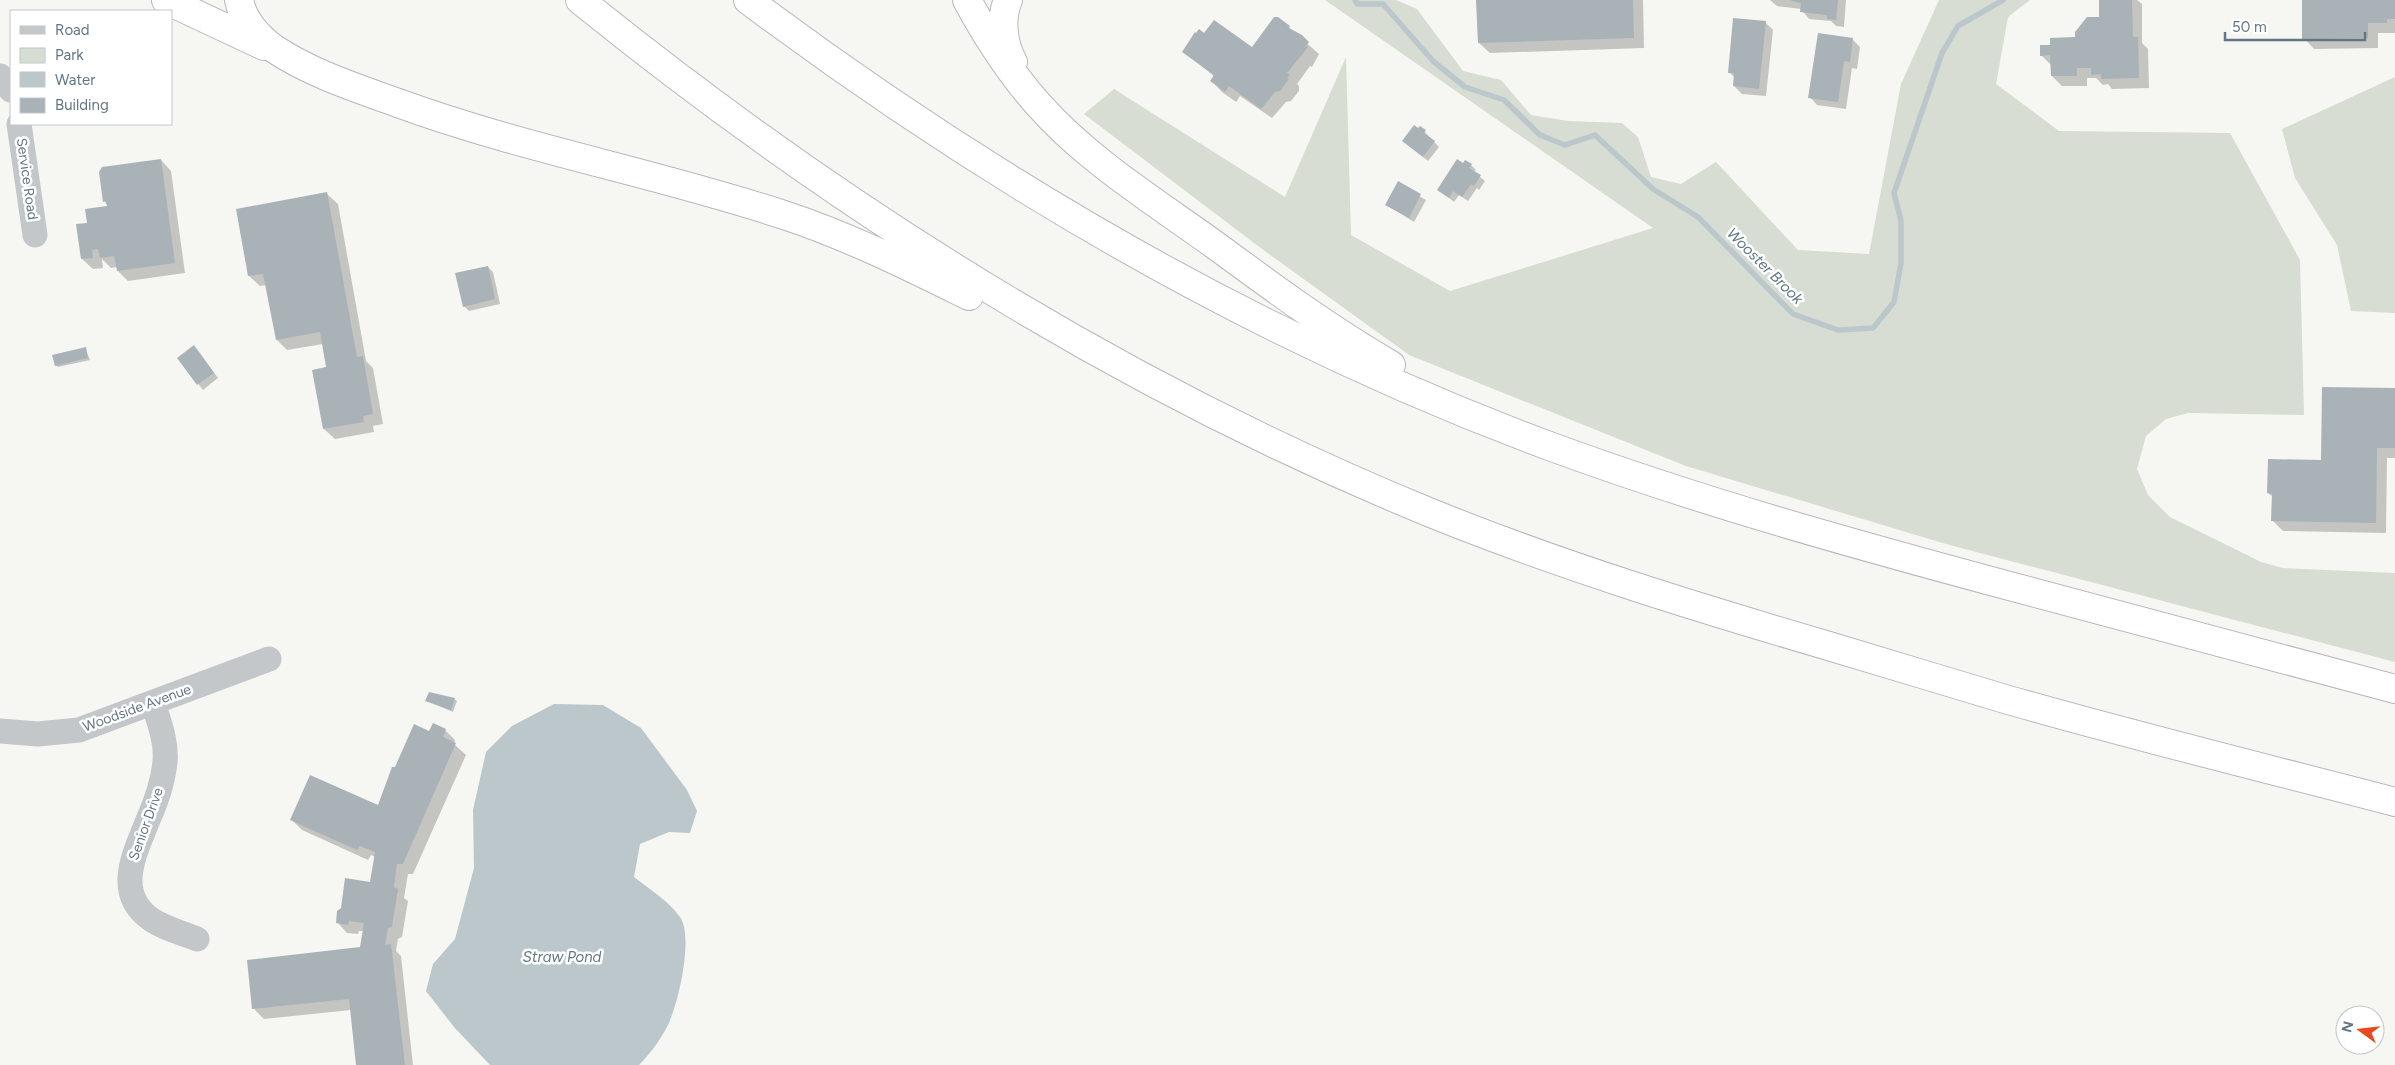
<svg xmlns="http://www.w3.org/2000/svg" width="2395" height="1065" viewBox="0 0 2395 1065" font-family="Figtree,sans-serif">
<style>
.green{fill:#d7ddd3}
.water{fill:#bbc7cb}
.shadow{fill:#0003}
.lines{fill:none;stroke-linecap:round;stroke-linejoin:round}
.stream{stroke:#bbc7cb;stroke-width:5.5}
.building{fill:#a9b2b7}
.highway-casing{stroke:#b5b9bc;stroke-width:30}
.minor{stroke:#c3c7ca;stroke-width:25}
.highway{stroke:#fff;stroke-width:28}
.labels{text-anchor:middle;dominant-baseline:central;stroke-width:5;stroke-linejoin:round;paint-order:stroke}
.street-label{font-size:14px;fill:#637684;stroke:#fff}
.water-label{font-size:15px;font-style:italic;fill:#5f7881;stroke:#fff}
</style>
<rect width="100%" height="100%" fill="#f6f6f2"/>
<path class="green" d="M1325,0H1396L1417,9L1463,71L1501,80L1531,115L1568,121L1622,123L1638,137L1651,177L1681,184L1716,162L1798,250L1869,254L1901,84L1939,0H2030L2008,17L1996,84L2059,131L2230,133L2300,260L2304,415L2188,413L2166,419L2146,436L2137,469L2148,495L2170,517L2261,562L2283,568L2395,573V662L1946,544L1686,466L1409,355L1258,246L1084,114L1114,89L1285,197L1346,57L1351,235L1450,291L1653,228Z
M2395,77V313L2351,311L2337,245L2295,178L2282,129Z"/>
<path class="water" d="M554,704L603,705L641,728L687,790L697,811L690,833L669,832L640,844L634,877C649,889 669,901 680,917C694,937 678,1004 668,1025C661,1039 650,1054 639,1065H490L454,1027L426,991L433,964L455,939L474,868L473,810L486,752L512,726Z"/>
<path class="shadow" d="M1478,0H1643L1644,48L1490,53L1479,43Z
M1770,0H1846L1844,27L1836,26L1831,21L1809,19L1801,9L1777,6Z
M2100,0H2137L2142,4V43L2148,49L2149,88L2112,89L2108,84L2103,85L2096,78H2087V86H2062L2052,76V66L2041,55L2051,47L2077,39L2101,18Z
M2303,0H2395V33H2378V48L2314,49L2304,38Z
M1278,18L1319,54L1312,67L1310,66L1297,84L1299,86V91L1291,101L1286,102L1272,118L1240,96L1236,102L1222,92L1212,81L1215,77L1184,52L1204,34L1252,49Z
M1765,22L1773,30L1766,96L1742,94L1734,86L1735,78L1729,72Z
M1852,39L1860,47L1857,69L1852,68L1846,109L1817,105L1810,97Z
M1421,128L1439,147L1428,161L1403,141Z
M161,160L171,171L185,273L128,281L118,271L117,267L111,268L102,259L103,268L93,269L82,259L88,224L109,207L104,201Z
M1464,165H1471L1476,170L1474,172L1485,181L1479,190L1477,188L1468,201L1459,195L1454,202L1438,189Z
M1398,183L1426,200L1414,222L1387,205Z
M327,194L338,204L366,361L373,368L383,424L373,426L374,432L335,439L324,429L314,371L328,368L323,344L287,350L277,340L267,285L260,286L249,276Z
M488,267L493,272L500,304L469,311L464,306Z
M85,348L90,360L58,367L56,365Z
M199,352L218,378L203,390L178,358Z
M2395,390V458H2387L2386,533L2283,531L2272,520L2273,497L2268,493L2322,462Z
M454,699L457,701L453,712L427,701Z
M445,730L455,740L454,744L466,755L413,874H408L404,898L408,901L402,937L398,939L396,951L401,956L413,1065H357L351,1010L264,1019L253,1008L361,948L364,931H359L358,934L347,933L337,922L371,884L375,857L371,855L368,860L302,830L292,820L378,807L395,769L429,732Z"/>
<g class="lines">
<path class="stream" d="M1355,0L1357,4H1383L1433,61L1465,87L1504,100L1540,135L1565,145L1595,135L1653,189L1698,217L1793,314L1838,330L1873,328L1894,302L1901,263V221L1894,193L1942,53L1958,26L2003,0"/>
</g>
<path class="building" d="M1476,0H1633L1634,38L1478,43Z
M1788,0H1838L1836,20L1827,19V15L1800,12L1801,3Z
M2099,0H2132L2133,37H2138L2139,78L2101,79V74L2091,75V68H2077V76H2051L2050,55L2040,56V45H2050V38L2075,37V32L2087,17H2099Z
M2302,0H2395V19H2387V23H2368V38L2302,39Z
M1274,17H1278L1290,26L1289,28L1302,35L1309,42L1306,46L1308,47L1287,73L1290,75L1287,78L1289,79L1280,91L1275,92L1261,109L1229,86L1225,92L1210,81L1214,75L1182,52L1195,32L1196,33L1199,29L1204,33L1214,20L1252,47Z
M1733,18L1766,21L1759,89L1733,86L1734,73H1728Z
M1818,33L1853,38L1850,62L1844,61L1838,102L1808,98Z
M1414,125L1418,128L1420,126L1426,130L1424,133L1435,141L1423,157L1402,141Z
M161,159L175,263L117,271L114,256L100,258L98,249L92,250L93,258L81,259L76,224L87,223L85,209L107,206L106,201L103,202L99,172L102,167Z
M1457,159L1463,163L1465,160L1472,164L1469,168L1481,175L1474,186L1471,184L1462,197L1453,191L1449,198L1437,190Z
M1398,181L1421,194L1409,218L1385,205Z
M327,192L357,357L363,356L373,414L363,416L364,422L323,429L312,370L326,367L320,332L276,340L263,274L248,276L236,209Z
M488,266L495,299L463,307L455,273Z
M194,345L214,373L197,385L177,358Z
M86,347L88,358L55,366L52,355Z
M2322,387L2395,388V448H2377L2376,523L2271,521L2272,494L2267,493L2268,459L2321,460Z
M429,692L455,698L451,710L425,701Z
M433,723L446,729L443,737L456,743L403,864H397L394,887L398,889L392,927L388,928L385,945L391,944L405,1065H356L349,999L252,1009L247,960L360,947L364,923L349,921L348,925L336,923L337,911L341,908L345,878L370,882L375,852L360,846L357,850L290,820L310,775L378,805L392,767H395L414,724L429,731Z"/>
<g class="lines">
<defs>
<path id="highway" d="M166,0L264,46
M239,0C243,20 257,36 273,48C310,73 356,88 398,103C524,149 657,173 784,215C848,236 908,266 969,296
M580,0C840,210 1120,386 1431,513C1562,566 1696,607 1832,647C1890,664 1947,682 2005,699C2134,736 2265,768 2395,802
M748,0C994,184 1262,340 1552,447C1699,501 1850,543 2002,584C2133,619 2264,654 2395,689
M967,0C987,37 1009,71 1037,103C1087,160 1154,201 1215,245C1272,287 1329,329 1391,365
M1008,0C1000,19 1003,44 1013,62"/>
</defs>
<use href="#highway" class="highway-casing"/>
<path class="minor" d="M0,76L11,90
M19,124L35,235
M153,703C159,722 167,742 165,762C163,782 156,802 148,820C135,853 113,894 152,920C166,929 182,933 197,939
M0,731L38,734L79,730L269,659"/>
<use href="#highway" class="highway"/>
</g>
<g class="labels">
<g class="street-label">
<text transform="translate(27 179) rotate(82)">Service Road</text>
<text transform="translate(137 708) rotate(-20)">Woodside Avenue</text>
<text transform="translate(146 824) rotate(-70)">Senior Drive</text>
</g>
<g class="water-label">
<text transform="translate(1765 266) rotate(45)">Wooster Brook</text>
<text x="562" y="957">Straw Pond</text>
</g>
</g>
<rect x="10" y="10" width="162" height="115" fill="#ffffff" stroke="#c1c8ce"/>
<rect x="20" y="26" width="25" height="8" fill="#c3c7ca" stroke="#c1c8ce"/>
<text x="55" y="35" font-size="15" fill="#637684">Road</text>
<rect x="20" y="48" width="25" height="15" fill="#d7ddd3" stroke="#c1c8ce"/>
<text x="55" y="60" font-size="15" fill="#637684">Park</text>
<rect x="20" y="72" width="25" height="15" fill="#bbc7cb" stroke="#c1c8ce"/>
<text x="55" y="85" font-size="15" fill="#637684">Water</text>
<rect x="20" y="98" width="25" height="15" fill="#a9b2b7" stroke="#c1c8ce"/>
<text x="55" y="110" font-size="15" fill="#637684">Building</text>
<g transform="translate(2360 1030) rotate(285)"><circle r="24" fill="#ffffff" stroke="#c1c8ce"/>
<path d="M0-4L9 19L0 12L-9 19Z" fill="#e8491f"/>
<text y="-8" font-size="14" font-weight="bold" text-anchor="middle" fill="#637684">N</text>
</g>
<path d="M2225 32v8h140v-8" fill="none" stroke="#637684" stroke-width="2.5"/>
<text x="2232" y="32" font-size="15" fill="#637684" stroke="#ffffff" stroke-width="4" paint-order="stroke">50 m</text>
</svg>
